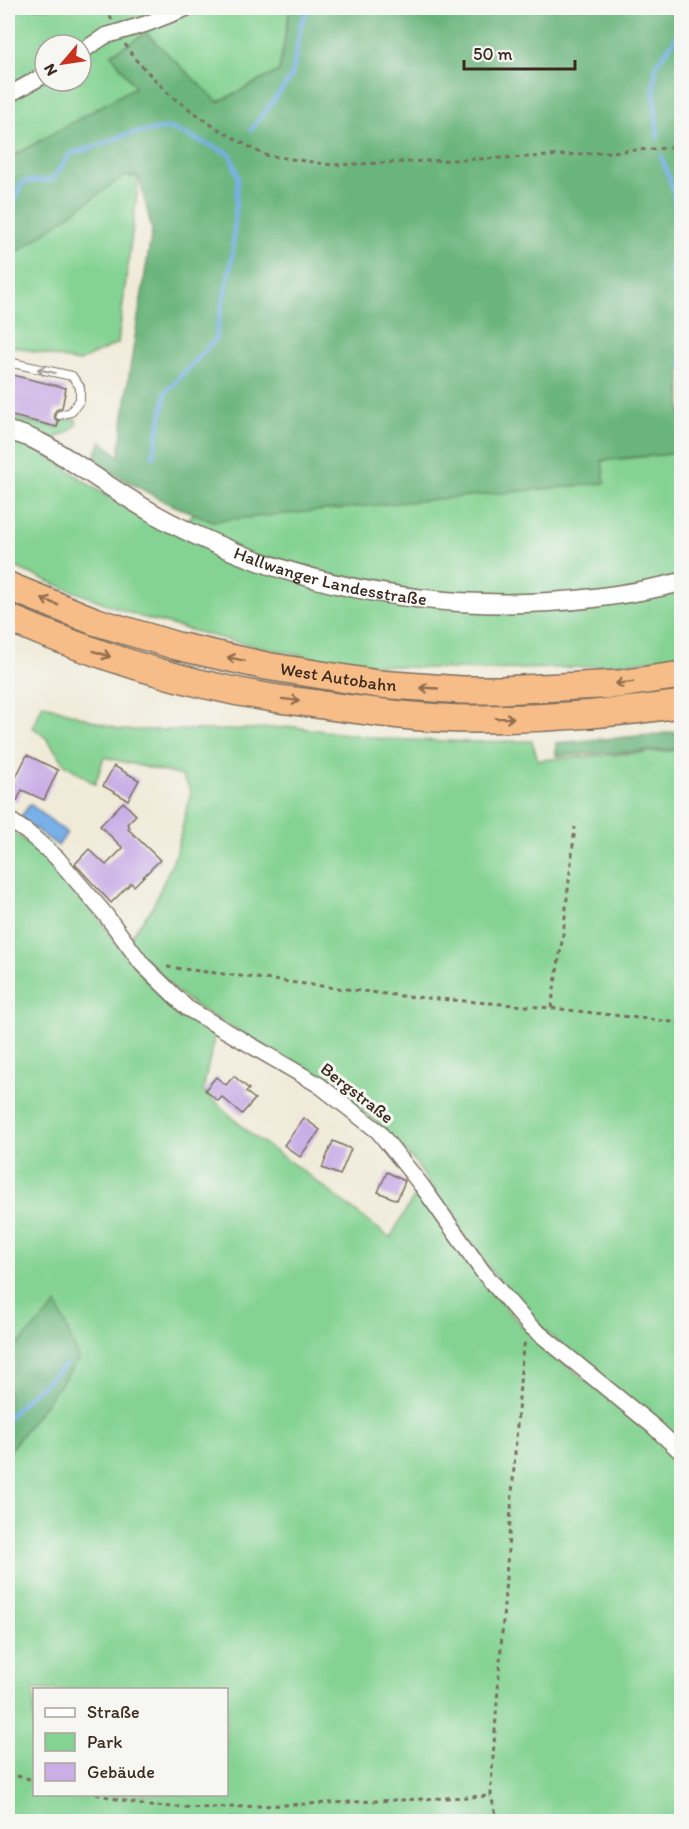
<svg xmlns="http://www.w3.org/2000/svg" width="689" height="1829" viewBox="0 0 689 1829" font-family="Itim,sans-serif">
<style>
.green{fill:#84d393;stroke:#607e58;stroke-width:1.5;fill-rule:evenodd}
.forest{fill:#6bb57d;stroke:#53704e;stroke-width:1.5}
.water{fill:#77afe6;stroke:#596c82;stroke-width:1.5}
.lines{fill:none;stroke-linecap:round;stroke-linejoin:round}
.stream{stroke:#77afe6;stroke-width:4.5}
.building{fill:#c9afe6}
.service-casing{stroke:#7a6e5f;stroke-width:10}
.minor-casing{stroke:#7a6e5f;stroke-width:18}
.tertiary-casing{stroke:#7a6e5f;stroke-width:21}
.motorway-casing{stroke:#7a6e5f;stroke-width:30}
.path{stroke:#7a6e5f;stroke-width:3;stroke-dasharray:4.5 4.5;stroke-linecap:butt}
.service{stroke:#fff;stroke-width:8}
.minor{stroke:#fff;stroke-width:15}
.tertiary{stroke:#fff;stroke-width:18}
.motorway{stroke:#f7bd88;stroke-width:27}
.oneway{stroke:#a79f9a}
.oneway2{stroke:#906c4e}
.labels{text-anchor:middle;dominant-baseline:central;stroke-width:6;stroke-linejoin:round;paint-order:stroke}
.street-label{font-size:18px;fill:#3b2a1e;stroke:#f6f6f2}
</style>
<rect width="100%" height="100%" fill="#f6f6f2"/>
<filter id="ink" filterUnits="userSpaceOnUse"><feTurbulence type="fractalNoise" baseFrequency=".0167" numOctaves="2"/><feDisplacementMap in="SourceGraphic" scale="12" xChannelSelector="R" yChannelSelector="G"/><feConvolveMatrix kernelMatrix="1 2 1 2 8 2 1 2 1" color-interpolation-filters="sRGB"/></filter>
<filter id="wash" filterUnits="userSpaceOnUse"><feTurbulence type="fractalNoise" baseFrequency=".008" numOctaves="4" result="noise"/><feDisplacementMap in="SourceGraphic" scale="24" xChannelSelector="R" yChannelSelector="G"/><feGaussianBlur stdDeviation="1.35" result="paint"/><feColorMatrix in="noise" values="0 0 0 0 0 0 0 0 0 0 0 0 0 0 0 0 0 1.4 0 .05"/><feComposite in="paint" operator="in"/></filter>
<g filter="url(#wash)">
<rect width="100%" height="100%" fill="#f0ebd9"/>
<path class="green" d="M8,8H290L279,71L218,102L136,87L8,159ZM45,45H81V81H45Z
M124,175L139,177L118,343L78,362L8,345V252L19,251Z
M8,416L58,428L61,421L76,419V425L68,432L53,439L8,423Z
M8,439C46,449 64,468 96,489C119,504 144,517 168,530L220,499L681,453V657L584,667L483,670L403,667L323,660L224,639L141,617L57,585L8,564Z
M43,704L121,730H223L294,727L384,739L471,742L532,741L538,760L681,750V1443L571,1355L516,1304L465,1236L414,1161L385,1130L345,1096L299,1066L197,1007L176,991L128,940L152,908L176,854L191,791L182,776L104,757L95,784L65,764L47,739L33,727Z
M8,828L41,854L99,918L119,947L149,983L169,1000L216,1033L214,1038L203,1090L249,1133L303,1171L390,1238L418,1190L509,1312L546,1349L652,1432L681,1461V1821H8V1453L79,1359L57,1305L8,1355ZM34,1690H226V1794H34Z"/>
<path class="forest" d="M290,8H681V453L602,460L605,483L213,521L167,503L92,462L101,441L119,456L129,375L152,230L139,177L124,176L19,251L8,252V159L135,87L111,54L146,33L218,102L279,71Z
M681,731V749L556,756V743L652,735Z
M57,1304L79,1359L8,1453V1355Z"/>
<path class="water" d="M30,804L67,833L58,846L20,818Z"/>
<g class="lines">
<path class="stream" d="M681,8L682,9
M251,130L292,76L301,24L308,8
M658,138L654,89L656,65L680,32L682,26
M661,156L672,186L677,217V240L671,274L677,286L679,300L682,366
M8,216L22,182L52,180L70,154L94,147L128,134L170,128L230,154L238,176L232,259L215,340L166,392L153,457
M8,1418L26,1399L65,1365"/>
</g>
<g id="blocks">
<path class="building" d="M8,374L66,388L62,408L56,410L54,414L55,419L59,421L57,427L8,415Z
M27,755L58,770L44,800L22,790L17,801L8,796V788L10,782L13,783Z
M114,766L139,780L128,800L103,786Z
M123,802L136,815L127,824L130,827L128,829L160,860L134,886L131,883L111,903L75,864L89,849L106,865L123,848L100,826Z
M234,1076L249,1089L246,1092L255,1099L242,1114L222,1097L218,1101L205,1090L216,1077L226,1085Z
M304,1118L320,1130L300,1157L284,1145Z
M333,1141L351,1149L340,1175L322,1168Z
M387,1172L405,1181L397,1200L378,1192Z"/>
</g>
</g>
<g filter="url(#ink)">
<use href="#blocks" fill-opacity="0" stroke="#7a6e5f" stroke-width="1.5"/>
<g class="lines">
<defs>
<path id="service" d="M8,362L72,376L80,387V400L71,412L60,415"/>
<path id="minor" d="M81,52L105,36L146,24L187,8
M8,95L45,75
M8,819L27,832L57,858L105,914L142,964L187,1008L319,1085L378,1131L422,1186L483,1272L529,1325L653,1426L682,1453"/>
<g id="tertiary">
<path id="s1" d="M8,431C38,437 63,456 88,472C115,490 141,507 169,522C327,604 509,624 682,582"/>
</g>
<g id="motorway">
<path id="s2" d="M8,586L94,621L177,646L266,666L378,684L462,690H501L619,684L682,675"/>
<path d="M8,618C92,654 183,684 273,698C290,701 306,702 323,705C373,712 422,719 473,719C542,719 612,714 682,704"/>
</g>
</defs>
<use href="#service" class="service-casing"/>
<use href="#minor" class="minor-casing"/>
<use href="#tertiary" class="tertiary-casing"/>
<use href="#motorway" class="motorway-casing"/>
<path class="path" d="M106,8L112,20
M125,44L134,58L171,96L213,126L264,155L332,165L550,156L682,147
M167,967L402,996L551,1008L682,1023
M551,1008L563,935L575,827
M8,1774L34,1780
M96,1794L146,1806L213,1808L491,1796
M498,1822L491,1796V1786L522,1356L525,1341"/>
<use href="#service" class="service"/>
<use href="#minor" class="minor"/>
<use href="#tertiary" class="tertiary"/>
<use href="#motorway" class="motorway"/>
</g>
<defs><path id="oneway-shaft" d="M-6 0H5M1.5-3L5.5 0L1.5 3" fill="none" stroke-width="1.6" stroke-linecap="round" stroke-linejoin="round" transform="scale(1.5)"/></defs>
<use class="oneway" href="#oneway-shaft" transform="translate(46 371) rotate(-168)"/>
<g class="oneway2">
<use href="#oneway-shaft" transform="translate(50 602) rotate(-159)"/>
<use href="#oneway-shaft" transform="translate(102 654) rotate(19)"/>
<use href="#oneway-shaft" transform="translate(236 659) rotate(-168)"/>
<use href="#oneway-shaft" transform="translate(624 683) rotate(173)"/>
<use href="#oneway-shaft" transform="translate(429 688) rotate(-177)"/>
<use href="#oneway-shaft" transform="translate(291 700) rotate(7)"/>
<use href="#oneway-shaft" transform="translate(505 718) rotate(-1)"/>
</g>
</g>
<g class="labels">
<g class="street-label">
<text stroke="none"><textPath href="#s1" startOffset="357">Hallwanger Landesstraße</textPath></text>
<text stroke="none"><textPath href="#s2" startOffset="344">West Autobahn</textPath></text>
<text transform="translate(357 1093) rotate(38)">Bergstraße</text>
</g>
</g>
<rect width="689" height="1829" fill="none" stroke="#f6f6f2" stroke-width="30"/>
<rect x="33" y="1688" width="195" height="108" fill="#f6f6f2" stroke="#aba49d" stroke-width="1.5"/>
<rect x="45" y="1708" width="30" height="9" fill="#ffffff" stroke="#aba49d" stroke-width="1.5"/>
<text x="87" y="1718" font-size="18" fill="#3b2a1e">Straße</text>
<rect x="45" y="1733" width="30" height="18" fill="#84d393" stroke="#aba49d" stroke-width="1.5"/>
<text x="87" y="1748" font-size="18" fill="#3b2a1e">Park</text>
<rect x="45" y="1763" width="30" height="18" fill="#c9afe6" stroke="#aba49d" stroke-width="1.5"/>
<text x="87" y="1778" font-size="18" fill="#3b2a1e">Gebäude</text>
<g transform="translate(63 63) rotate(241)"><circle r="28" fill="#f6f6f2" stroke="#aba49d" stroke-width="1.5"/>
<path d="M0-4.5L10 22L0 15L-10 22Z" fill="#c8321e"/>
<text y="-9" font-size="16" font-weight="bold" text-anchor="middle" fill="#3b2a1e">N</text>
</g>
<path d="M464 60v9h111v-9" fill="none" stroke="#3b2a1e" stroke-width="3"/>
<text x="473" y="60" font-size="18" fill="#3b2a1e" stroke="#f6f6f2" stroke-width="4.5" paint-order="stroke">50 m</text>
</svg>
